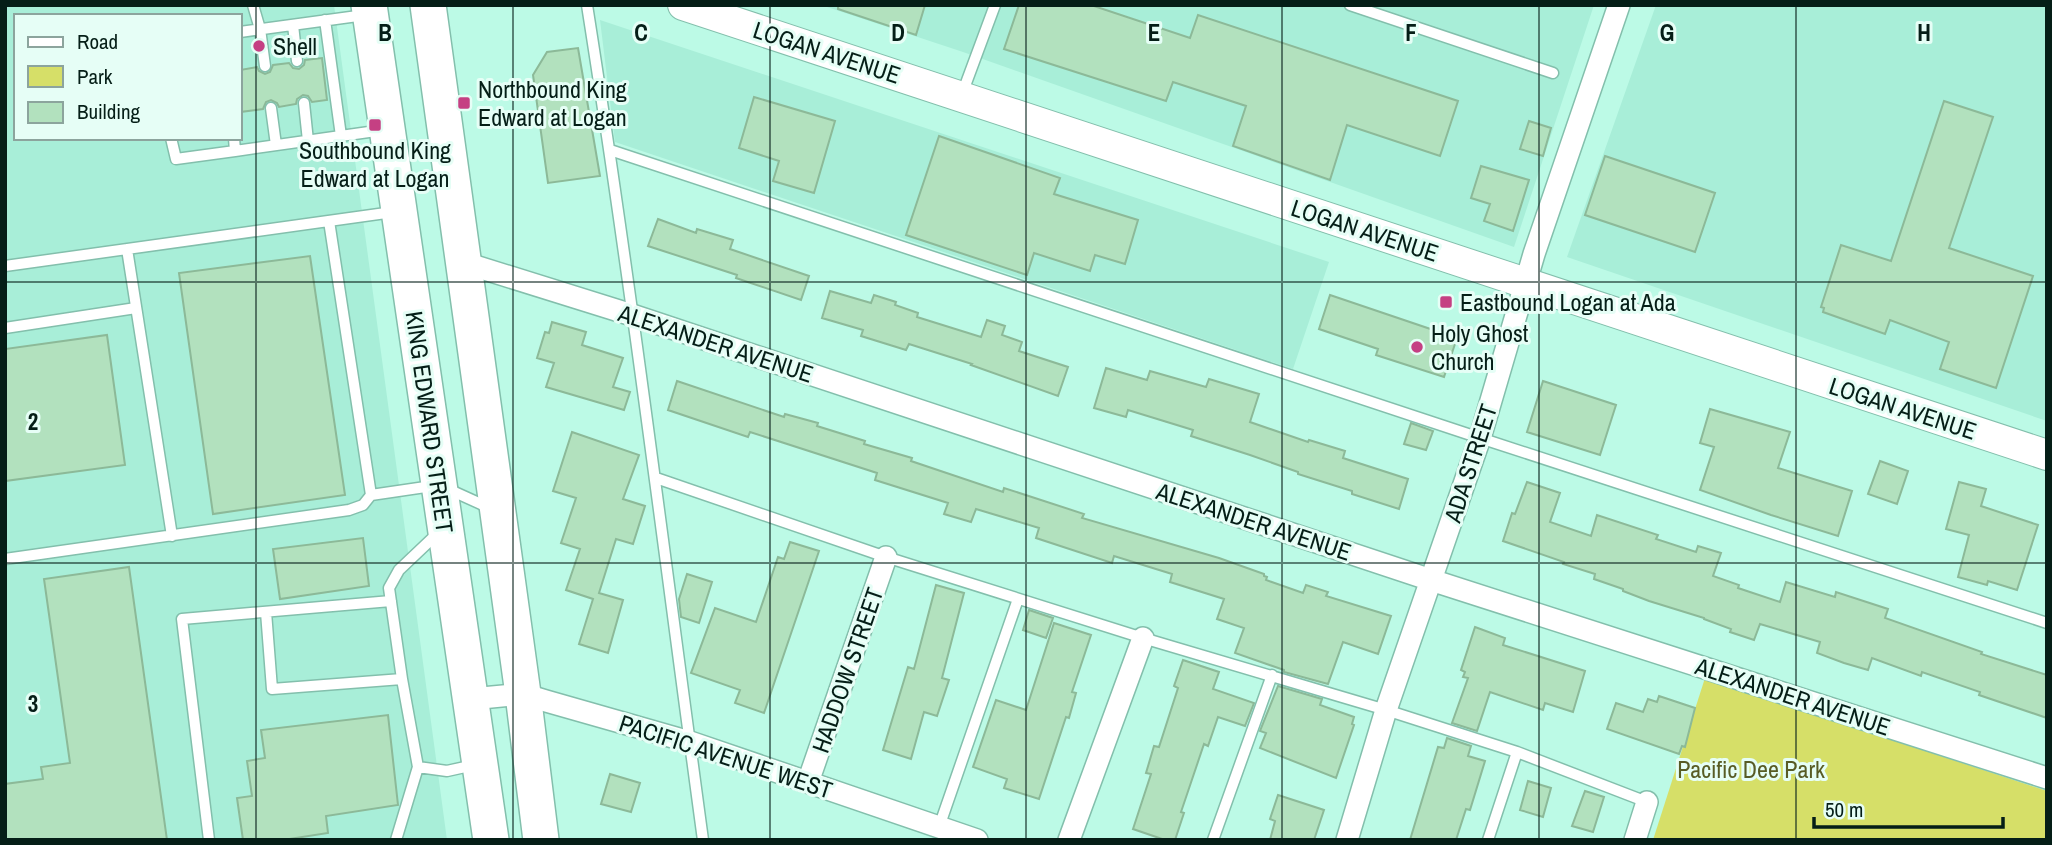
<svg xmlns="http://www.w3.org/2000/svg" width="2052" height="845" viewBox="0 0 2052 845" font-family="'Archivo Narrow',sans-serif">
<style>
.built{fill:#a8eed8;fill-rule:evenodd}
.green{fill:#d6df68}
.building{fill:#b2e1be;stroke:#8cb998;stroke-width:2}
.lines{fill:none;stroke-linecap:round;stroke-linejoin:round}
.lane-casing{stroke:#83bfac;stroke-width:13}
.street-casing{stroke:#83bfac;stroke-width:24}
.secondary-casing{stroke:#83bfac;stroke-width:32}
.primary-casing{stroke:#83bfac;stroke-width:38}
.lane{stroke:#fff;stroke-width:10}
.street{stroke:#fff;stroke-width:21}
.secondary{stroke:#fff;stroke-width:30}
.primary{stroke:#fff;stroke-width:35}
.grid{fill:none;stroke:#051e17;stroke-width:2;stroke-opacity:0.55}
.poi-dot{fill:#c54083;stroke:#e6fef6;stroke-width:2.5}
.labels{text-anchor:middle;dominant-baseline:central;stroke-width:6;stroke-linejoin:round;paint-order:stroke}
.poi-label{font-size:24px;fill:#051e17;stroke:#e6fef6;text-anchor:start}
.street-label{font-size:24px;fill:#051e17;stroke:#e6fef6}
.park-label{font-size:24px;fill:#585c25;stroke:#e6fef6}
.grid-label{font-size:23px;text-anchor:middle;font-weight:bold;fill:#051e17;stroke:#e6fef6;stroke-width:6;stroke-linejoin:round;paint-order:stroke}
</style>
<rect width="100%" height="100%" fill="#bcfae6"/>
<path class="built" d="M5,5H334L447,840H5ZM16,16H240V138H16Z
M821,5H1594L1514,247L963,52Z
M1656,5H2047V421L1567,257Z
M600,20L1329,262L1293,369L615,142Z"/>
<path class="green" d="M1705,678L2047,791V840H1653Z"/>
<path class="building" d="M838,5H925L916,35L838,9Z
M1019,5H1091L1190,38L1198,15L1458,101L1440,156L1347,125L1330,180L1233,146L1246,106L1173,82L1166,101L1004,49Z
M578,48L600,176L548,183L533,75L547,52Z
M322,58L327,100L312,102L308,96L303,95L297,99L296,104L279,107L277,103L271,100L266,102L263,109L240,112V70L257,67L259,71L265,74L270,72L273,65L289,63L293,68L299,69L304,65L305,60Z
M754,97L835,121L814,193L773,181L779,161L739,148Z
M1944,101L1993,117L1949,248L2033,276L1996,388L1940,369L1949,342L1890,320L1885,334L1823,312L1824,308L1821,307L1841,245L1891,261Z
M1529,121L1551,128L1543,156L1520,149Z
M939,136L1060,178L1054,194L1138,220L1125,264L1095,255L1090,271L1034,253L1027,275L906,235Z
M1605,156L1715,193L1695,252L1585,215Z
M1481,166L1529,180L1513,231L1484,221L1490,204L1471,198Z
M658,219L696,233L697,229L733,240L730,249L809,276L801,300L736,278L737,275L648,246Z
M310,256L345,495L213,514L179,273Z
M830,291L871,303L874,295L896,302L895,305L918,313L917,317L981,337L987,320L1005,326L1002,335L1022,342L1019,351L1068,367L1058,396L971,365L972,364L909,344L906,350L861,336L863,330L822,318Z
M1330,295L1457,338L1444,377L1376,355L1378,349L1319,329Z
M552,322L586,332L582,345L623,358L613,387L630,392L624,410L546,387L554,363L537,358L545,332L549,333Z
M107,335L125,465L5,481V349Z
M1106,368L1147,380L1150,371L1206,387L1209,379L1259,394L1250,422L1308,442L1309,440L1345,451L1343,458L1408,479L1399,509L1352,494V491L1298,474V472L1250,455L1191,436L1193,430L1128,410L1126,417L1094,408Z
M677,381L784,417L785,414L818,423L817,426L865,441L864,444L912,458L911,461L1003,492L1004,488L1084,514L1082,518L1219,558L1264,574V576L1267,577L1266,580L1303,593L1306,585L1328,592L1326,596L1391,616L1378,654L1343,642L1328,684L1284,672V670L1235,653L1244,628L1217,619L1224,599L1170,582L1172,574L1114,556L1112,563L1036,538L1039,528L976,509L971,522L944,514L948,503L875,480L877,473L750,432L748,437L668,410Z
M1543,381L1616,405L1600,455L1527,432Z
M1710,409L1790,432L1778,468L1852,491L1838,536L1771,515L1700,490L1714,447L1700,443Z
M1411,423L1433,431L1426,450L1404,444Z
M572,432L639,455L623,499L645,506L633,544L616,539L599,593L623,600L608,653L579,644L593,599L566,590L580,549L561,543L576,498L553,491Z
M1880,461L1908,471L1897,504L1868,494Z
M1527,482L1560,493L1550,522L1591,536L1597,515L1658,535L1656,539L1696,552L1698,546L1721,553L1713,576L1739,585L1738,588L1780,602L1786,582L1835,597L1836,592L1888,609L1885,618L1982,652L1981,654L2047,675V718L1979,695L1980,692L1922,672L1921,676L1872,658L1868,670L1844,663L1817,653L1820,642L1760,624L1754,640L1730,632L1731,629L1704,619V618L1649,601L1623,591V589L1594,579L1595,574L1563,564L1564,562L1503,541L1512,513L1515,514Z
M1959,482L1986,489L1981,506L2038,525L2017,590L1988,581L1987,585L1958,577L1969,535L1946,529Z
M363,538L369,586L280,599L273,549Z
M790,542L819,551L764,713L735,703L740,690L691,673L715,608L756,622L778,557L784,559Z
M129,567L167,840H5V784L43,779L41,767L70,763L44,579Z
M687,574L712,582L699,623L681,617L679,599Z
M936,585L964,593L942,678L949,680L937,716L924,712L911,759L883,750L908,667L914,669Z
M1029,610L1053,618L1046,638L1023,630Z
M1054,623L1091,635L1072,692L1076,693L1069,718L1066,717L1039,799L1004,788L1007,779L973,767L996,700L1026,710Z
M1475,627L1505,638L1503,645L1585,671L1573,712L1545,703L1543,710L1490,692L1477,731L1452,723L1468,678L1463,677L1465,672L1461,670Z
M1183,660L1219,672L1213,689L1254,703L1245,726L1218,717L1208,746L1204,744L1181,812L1184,813L1175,840H1165L1133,829L1151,774L1146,773L1154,746L1159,747L1178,688L1174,686Z
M1278,686L1322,699L1320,705L1354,717L1352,724L1354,725L1336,778L1260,748L1266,733L1260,731Z
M1659,696L1695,708L1685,747L1682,746L1679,754L1607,729L1616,703L1643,712L1648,699L1657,702Z
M388,715L398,805L326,816L328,833L283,840H243L237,798L252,796L247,761L265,758L261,730Z
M1447,738L1471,746L1468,756L1485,761L1470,810L1466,809L1456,840H1410L1438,747L1444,748Z
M610,774L640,783L631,812L601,804Z
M1528,781L1551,788L1543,817L1520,810Z
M1585,791L1604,797L1593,832L1572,826Z
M1278,795L1324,810L1314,840H1270L1275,821L1270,819Z"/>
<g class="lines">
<defs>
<path id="lane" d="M253,5L260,29L265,66
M587,5C631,283 665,561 703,840
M1350,5L1553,73
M325,20L341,136
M293,25L297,61
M240,32L365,15
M962,94L995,5
M304,103L308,141
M271,108L276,145
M171,138L176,159L235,151
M234,138L235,151L383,130
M610,150L1480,438L2047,623
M329,221L371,495L439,485L492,509
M127,249L172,536
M5,266L393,212
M5,328L136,308
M656,478L886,557L1143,638L1386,710L1517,752L1647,802
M438,533L399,570L389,588L402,679L418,767L447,771L474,765
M5,559L349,510L363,505L371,495
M266,612L272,689L402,679
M939,827L1018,599
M209,840L182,619L391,601
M396,840L418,767
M1213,840L1272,675
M1488,840L1517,752"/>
<path id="street" d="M462,262L632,315L1431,580L2047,778
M471,699L523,694L546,701L690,742L977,840
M808,782L886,557
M1069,840L1143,638
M1347,840L1386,710L1480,438L1534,254L1619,5
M1635,840L1647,802"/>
<path id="secondary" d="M683,5L2047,455"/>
<path id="primary" d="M369,5L491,840
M428,5L523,694L541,840"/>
</defs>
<use href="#lane" class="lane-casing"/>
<use href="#street" class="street-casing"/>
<use href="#secondary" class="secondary-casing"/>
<use href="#primary" class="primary-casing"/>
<use href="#lane" class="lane"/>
<use href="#street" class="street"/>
<use href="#secondary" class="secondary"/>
<use href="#primary" class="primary"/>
</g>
<path class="grid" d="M256,5V840M513,5V840M770,5V840M1026,5V840M1282,5V840M1539,5V840M1796,5V840M5,282H2047M5,563H2047"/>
<g class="poi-dot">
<circle cx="259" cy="46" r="7"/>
<rect x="457" y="96" width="14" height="14" rx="3.5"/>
<rect x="368" y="118" width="14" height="14" rx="3.5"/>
<rect x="1439" y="295" width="14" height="14" rx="3.5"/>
<circle cx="1417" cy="347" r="7"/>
</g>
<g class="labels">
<g class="poi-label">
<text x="273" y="46">Shell</text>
<text x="478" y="89">Northbound King<tspan x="478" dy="28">Edward at Logan</tspan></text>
<text x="375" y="150" text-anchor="middle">Southbound King<tspan x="375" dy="28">Edward at Logan</tspan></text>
<text x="1460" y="302">Eastbound Logan at Ada</text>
<text x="1431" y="333">Holy Ghost<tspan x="1431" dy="28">Church</tspan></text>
</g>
<g class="street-label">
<text transform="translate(827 52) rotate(18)">LOGAN AVENUE</text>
<text transform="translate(1365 230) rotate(18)">LOGAN AVENUE</text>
<text transform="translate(716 343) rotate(18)">ALEXANDER AVENUE</text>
<text transform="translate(1903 408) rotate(18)">LOGAN AVENUE</text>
<text transform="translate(430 422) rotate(82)">KING EDWARD STREET</text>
<text transform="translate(1470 463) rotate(-72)">ADA STREET</text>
<text transform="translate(1254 521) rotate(18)">ALEXANDER AVENUE</text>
<text transform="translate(847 670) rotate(-71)">HADDOW STREET</text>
<text transform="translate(1793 696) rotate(18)">ALEXANDER AVENUE</text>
<text transform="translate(726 756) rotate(18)">PACIFIC AVENUE WEST</text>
</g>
<g class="park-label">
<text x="1751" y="769">Pacific Dee Park</text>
</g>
</g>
<g class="grid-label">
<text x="385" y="41">B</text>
<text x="641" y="41">C</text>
<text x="898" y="41">D</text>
<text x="1154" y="41">E</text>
<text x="1411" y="41">F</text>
<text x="1667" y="41">G</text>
<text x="1924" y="41">H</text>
<text x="33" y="430">2</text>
<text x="33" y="712">3</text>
</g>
<rect width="2052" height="845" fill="none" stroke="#051e17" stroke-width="14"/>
<rect x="14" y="14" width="228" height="126" fill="#e6fef6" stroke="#8ca49d" stroke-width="2"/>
<rect x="28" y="37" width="35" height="10" fill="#ffffff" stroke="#8ca49d" stroke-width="2"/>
<text x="77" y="49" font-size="21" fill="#051e17">Road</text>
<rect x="28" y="66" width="35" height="21" fill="#d6df68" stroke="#8ca49d" stroke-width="2"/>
<text x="77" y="84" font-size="21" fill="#051e17">Park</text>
<rect x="28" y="102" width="35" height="21" fill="#b2e1be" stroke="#8ca49d" stroke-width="2"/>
<text x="77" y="119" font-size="21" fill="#051e17">Building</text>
<path d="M1814 817v10h189v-10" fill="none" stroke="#051e17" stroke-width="3.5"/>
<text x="1825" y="817" font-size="21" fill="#051e17" stroke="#e6fef6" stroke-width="5" paint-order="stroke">50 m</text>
</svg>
